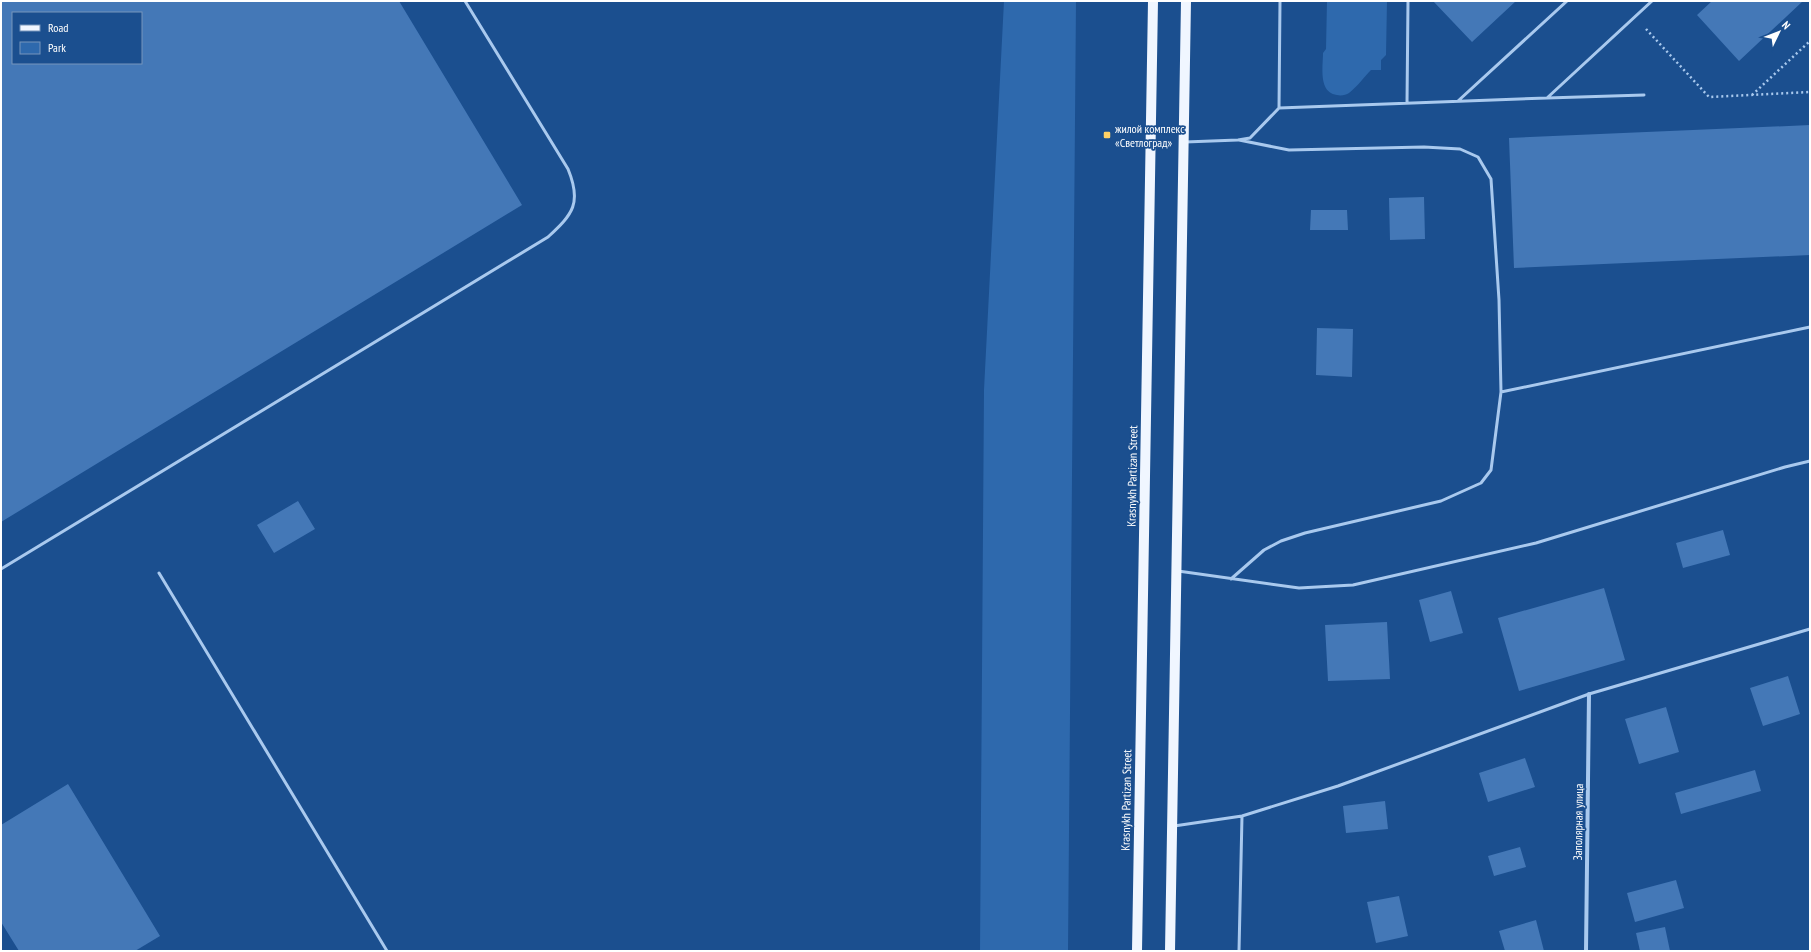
<svg xmlns="http://www.w3.org/2000/svg" width="1811" height="952" viewBox="0 0 1811 952" font-family="'PT Sans Narrow',sans-serif">
<style>
.green{fill:#2e69ad}
.building{fill:#4478b7;fill-rule:evenodd}
.lines{fill:none;stroke-linecap:round;stroke-linejoin:round}
.path{stroke:#a9c9ee;stroke-width:2.5;stroke-dasharray:2 3;stroke-linecap:butt}
.lane{stroke:#a9c9ee;stroke-width:3}
.street{stroke:#a9c9ee;stroke-width:4}
.primary{stroke:#f0f6ff;stroke-width:10}
.poi-dot{fill:#ffd166;stroke:#1b4f8f;stroke-width:1.5}
.labels{text-anchor:middle;dominant-baseline:central;stroke-width:3.5;stroke-linejoin:round;paint-order:stroke}
.poi-label{font-size:12px;fill:#fff;stroke:#1b4f8f;text-anchor:start}
.street-label{font-size:12px;fill:#fff;stroke:#1b4f8f}
</style>
<rect width="100%" height="100%" fill="#1b4f8f"/>
<path class="green" d="M1004,1H1076L1068,951H980L984,390Z
M1327,1H1387L1386,55L1381,60V70H1371C1364,77 1357,87 1349,93C1346,95 1341,96 1337,95C1318,93 1323,66 1323,53L1326,49Z"/>
<path class="building" d="M1,1H399L522,205L1,522ZM13,13H141V63H13Z
M1433,1H1516L1472,42Z
M1712,1H1803L1739,61L1697,15Z
M1810,125V255L1514,268L1509,138Z
M1424,197L1425,239L1390,240L1389,198Z
M1311,210H1347L1348,230H1310Z
M1317,328L1353,329L1352,377L1316,375Z
M298,501L315,529L274,553L257,525Z
M1723,530L1730,555L1683,568L1676,543Z
M1604,588L1625,660L1519,691L1498,618Z
M1451,591L1463,633L1430,642L1419,600Z
M1387,622L1390,679L1328,681L1325,625Z
M1788,676L1800,714L1763,726L1750,688Z
M1666,707L1679,752L1639,764L1625,719Z
M1525,758L1535,787L1488,802L1479,773Z
M1755,770L1761,791L1681,814L1675,793Z
M68,784L160,936L135,951H19L1,922V825Z
M1385,801L1388,829L1346,833L1343,806Z
M1520,847L1526,867L1494,876L1488,856Z
M1676,880L1684,908L1635,922L1627,893Z
M1399,896L1408,936L1376,943L1367,902Z
M1536,920L1544,951H1505L1499,931Z
M1665,927L1670,951H1640L1636,933Z"/>
<g class="lines">
<path class="path" d="M1646,29L1709,97L1810,92
M1752,95L1810,41"/>
<path class="lane" d="M1547,98L1644,95
M1458,101L1567,1
M1407,103L1408,1
M1279,108L1280,1
M1185,142L1238,140L1250,138L1279,108L1547,98L1652,1
M1501,392L1810,327
M1,569L548,237C573,214 582,203 568,169L465,1
M1178,571L1299,588L1353,585L1536,543L1785,467L1810,461
M159,573L387,951
M1231,579L1264,550L1281,541L1305,533L1441,501L1481,483L1491,470L1501,392L1499,300L1491,179L1478,157L1460,149L1424,147L1289,150L1239,140
M1174,826L1242,816L1338,786L1589,694L1810,629
M1239,951L1242,816"/>
<path class="street" d="M1586,951L1589,694"/>
<path class="primary" d="M1137,951L1153,1
M1170,951L1186,1"/>
</g>
<rect class="poi-dot" x="1103" y="131" width="8" height="8" rx="2"/>
<g class="labels">
<g class="poi-label">
<text x="1115" y="128">жилой комплекс<tspan x="1115" dy="14">«Светлоград»</tspan></text>
</g>
<g class="street-label">
<text transform="translate(1132 476) rotate(-89)">Krasnykh Partizan Street</text>
<text transform="translate(1126 800) rotate(-89)">Krasnykh Partizan Street</text>
<text transform="translate(1578 822) rotate(-89)">Заполярная улица</text>
</g>
</g>
<rect width="1811" height="952" fill="none" stroke="#ffffff" stroke-width="4"/>
<rect x="12" y="12" width="130" height="52" fill="#1b4f8f" stroke="#7695bc"/>
<rect x="20" y="25" width="20" height="6" fill="#f0f6ff" stroke="#7695bc"/>
<text x="48" y="32" font-size="12" fill="#ffffff">Road</text>
<rect x="20" y="42" width="20" height="12" fill="#2e69ad" stroke="#7695bc"/>
<text x="48" y="52" font-size="12" fill="#ffffff">Park</text>
<g transform="translate(1779 32) rotate(47)" stroke="#1b4f8f" stroke-width="3" paint-order="stroke">
<path d="M0-3L7 15L0 10L-7 15Z" fill="#ffffff"/>
<text y="-6" font-size="11" font-weight="bold" text-anchor="middle" fill="#ffffff">N</text>
</g>
</svg>
